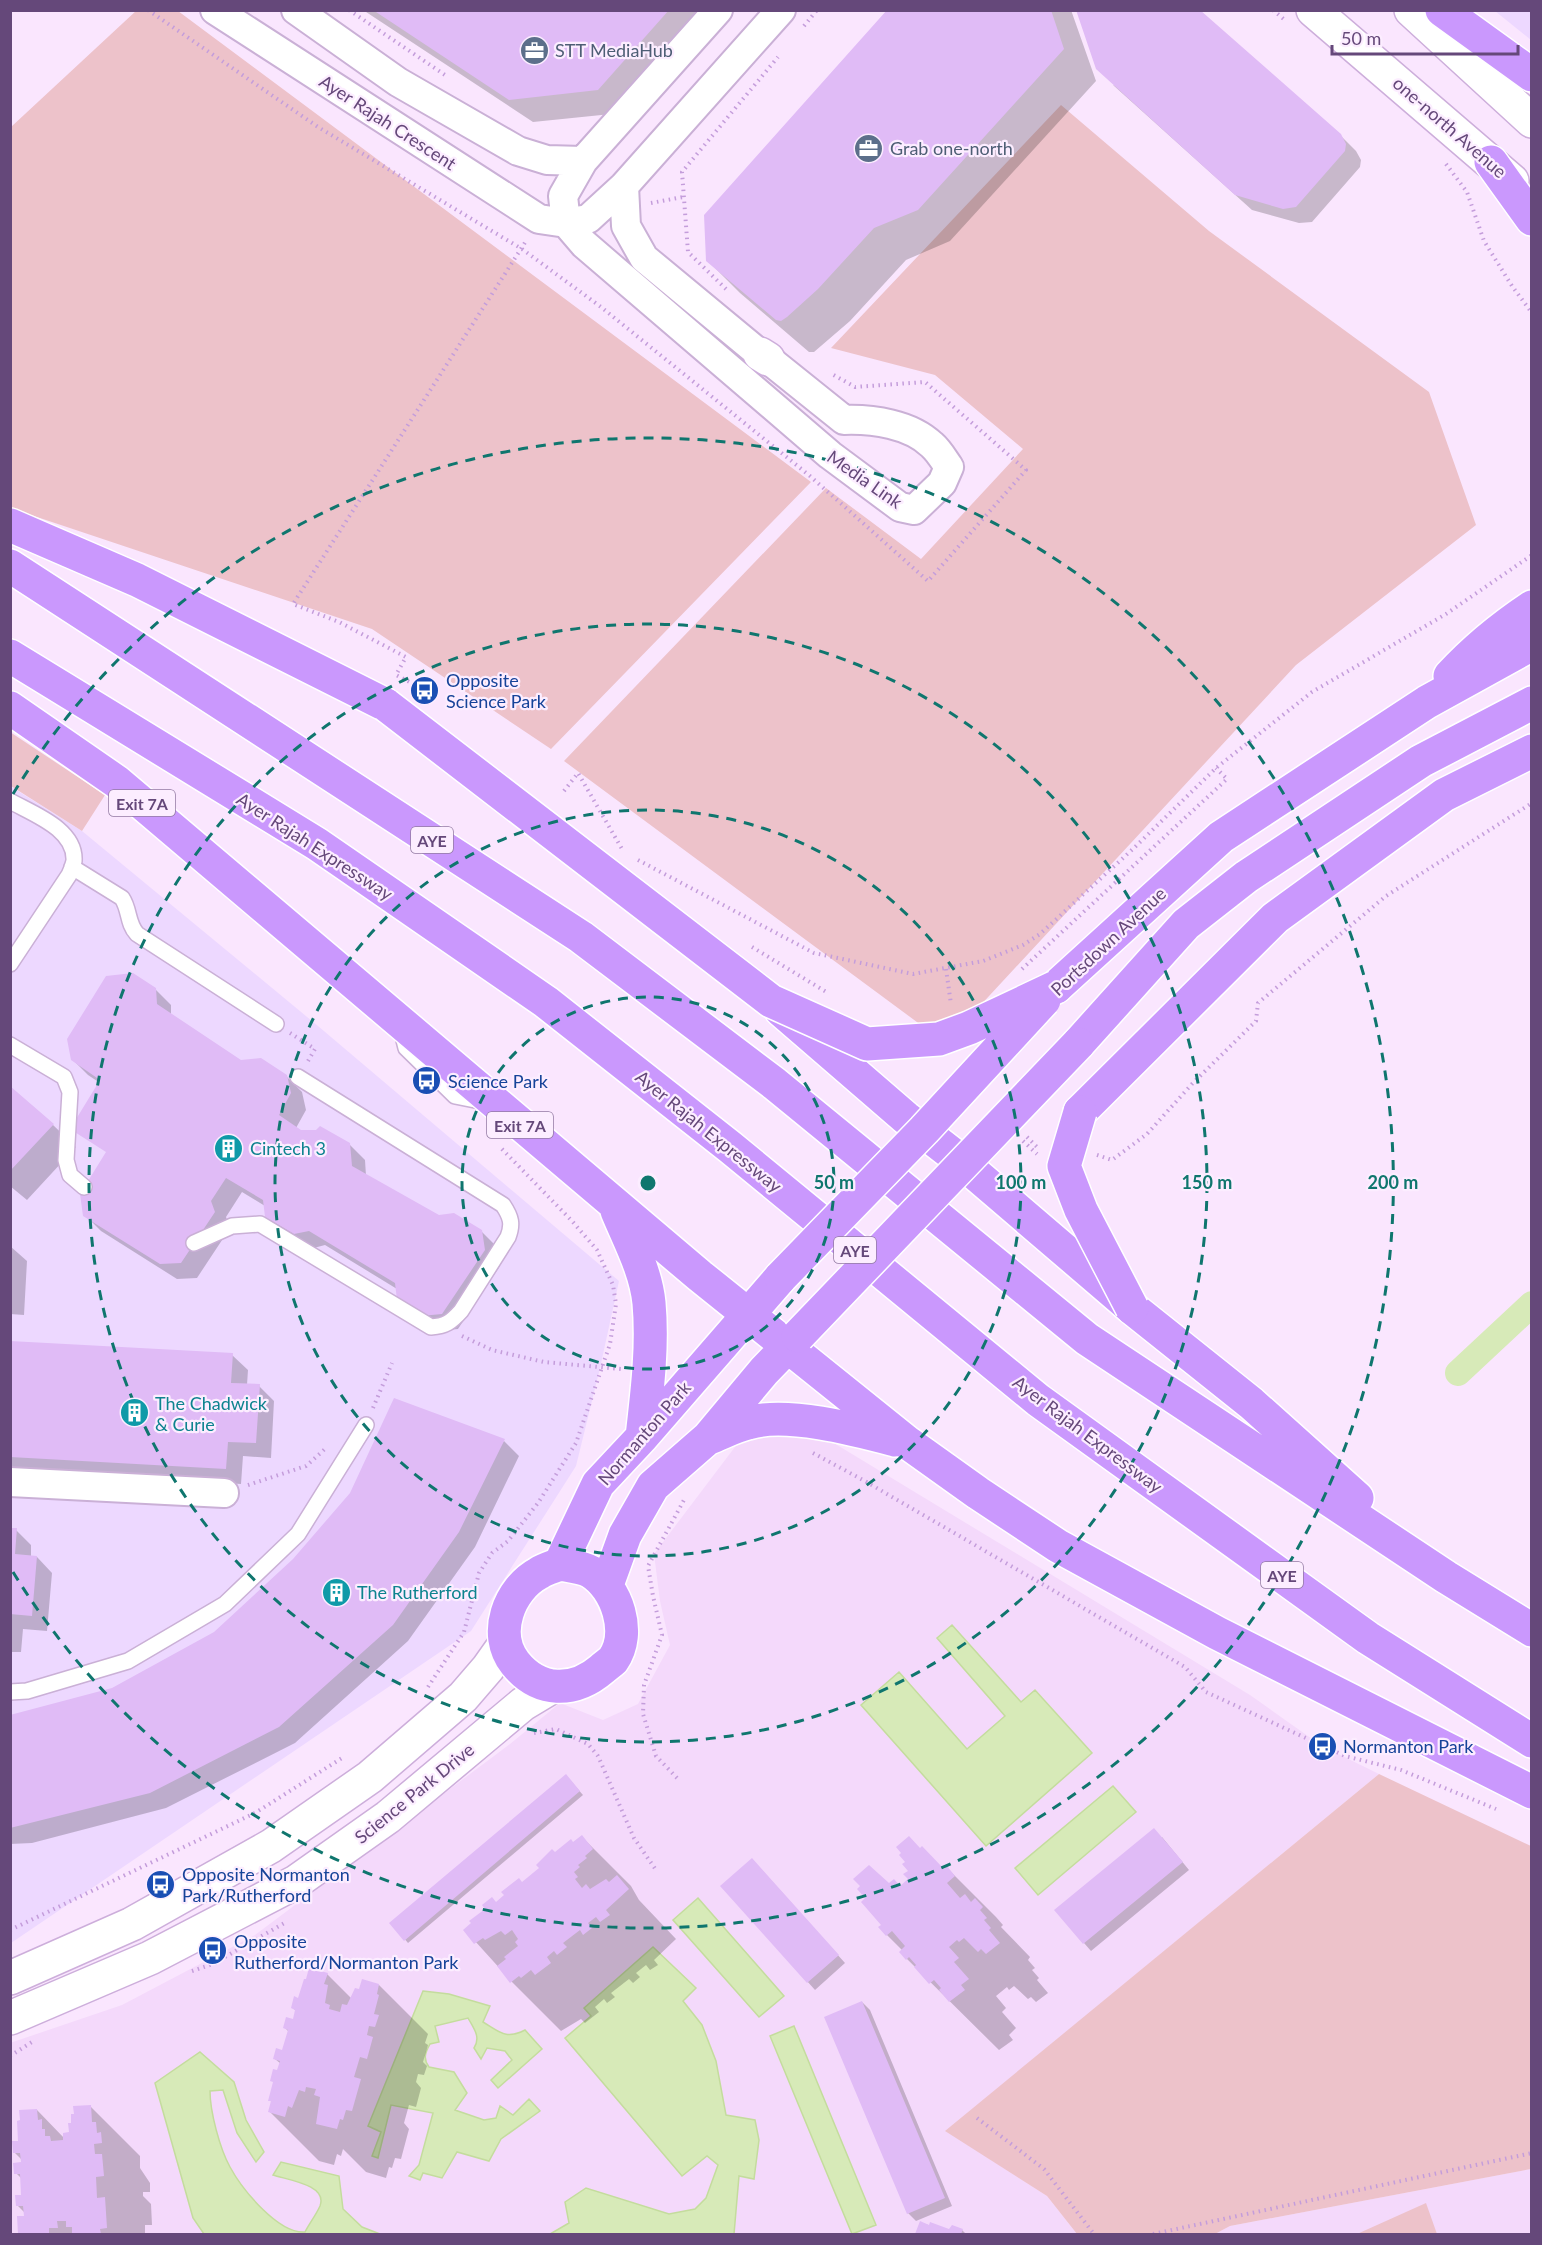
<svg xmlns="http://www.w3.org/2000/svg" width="1542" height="2245" viewBox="0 0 1542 2245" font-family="Lato,sans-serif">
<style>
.residential{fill:#f4d9fb}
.commercial{fill:#edd8ff}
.green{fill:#edc2ca}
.water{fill:#d7eab8;stroke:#c4dc9d;stroke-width:1.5}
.shadow{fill:#0003}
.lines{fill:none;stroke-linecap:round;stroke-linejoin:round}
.canal{stroke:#d7eab8;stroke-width:26}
.building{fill:#e0bbf6}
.lane-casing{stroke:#cab0d6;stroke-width:18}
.street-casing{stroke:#cab0d6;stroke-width:32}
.secondary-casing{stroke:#cdaedb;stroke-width:36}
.highway-casing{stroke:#fff;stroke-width:36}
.path{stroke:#c49ddb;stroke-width:4;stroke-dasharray:1.5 4.5;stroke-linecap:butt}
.lane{stroke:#fff;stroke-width:15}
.street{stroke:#fff;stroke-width:28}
.secondary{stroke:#fff;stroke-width:33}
.highway{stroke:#ca98fd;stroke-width:33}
.highway-bridge-casing{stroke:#fff;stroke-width:36;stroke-linecap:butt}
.highway-bridge{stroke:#ca98fd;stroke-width:33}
.ring{fill:none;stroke:#0f766e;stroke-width:3;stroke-dasharray:10 8}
.labels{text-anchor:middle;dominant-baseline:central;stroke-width:4.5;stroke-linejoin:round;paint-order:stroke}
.shield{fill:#fcedff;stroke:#927aa2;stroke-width:1.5}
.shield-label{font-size:16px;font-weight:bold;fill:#65487a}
.service-label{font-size:18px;fill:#4e5e75;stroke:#fcedff;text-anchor:start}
.street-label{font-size:18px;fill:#65487a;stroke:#fcedff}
.transit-label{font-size:18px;fill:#164399;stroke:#fcedff;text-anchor:start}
.culture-label{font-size:18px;fill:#0d838f;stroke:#fcedff;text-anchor:start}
.centre{fill:#0f766e;stroke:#fcedff;stroke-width:3}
.ring-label{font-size:18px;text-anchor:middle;font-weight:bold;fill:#0f766e;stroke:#fcedff;stroke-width:4.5;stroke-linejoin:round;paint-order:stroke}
</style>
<rect width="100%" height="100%" fill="#fae6fe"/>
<path class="residential" d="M763,1428L814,1431L1250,1695L1322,1746L1379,1774L946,2131L1047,2196L1077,2234H11L10,2043L122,2005L255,1935L510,1744L560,1703L603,1720L638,1704L670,1645L660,1601L654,1554L741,1439Z
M1531,2169V2234H1215L1230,2226Z"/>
<path class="commercial" d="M1495,11H1531V40Z
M10,786L82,831L318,1026L619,1281L600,1368L576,1466L471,1631L11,1943Z"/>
<path class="green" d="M137,10L178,11L811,482L551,749L372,629L16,510L11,507V127Z
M1061,105L1209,231L1429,392L1476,525L1296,665L977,1009L925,1028L564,761L826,488L921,559L1023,449L935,375L831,348Z
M10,732L105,795L82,831L11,786Z
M1379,1774L1531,1846V2169L1230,2226L1215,2234H1077L1047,2196L945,2131Z
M1426,2203L1437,2234H1357Z"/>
<path class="water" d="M952,1625L1021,1702L1035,1690L1092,1753L986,1846L861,1705L899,1672L967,1749L1005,1716L937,1638Z
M1113,1786L1136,1812L1038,1895L1015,1868Z
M698,1898L784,1996L759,2017L673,1920Z
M653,1947L696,1988L683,2001L702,2025L716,2061L726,2115L755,2120L759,2140L754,2179L739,2176L734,2234H550L569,2223L565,2202L586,2188L669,2214L695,2209L706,2198L718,2165L707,2156L682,2176L565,2038L591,2016L584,2008Z
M423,1991L449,1994L490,2006L483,2022C500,2032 506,2040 525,2030L542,2049L498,2088L491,2080L512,2060L505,2051L487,2048L481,2059L474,2048C481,2037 474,2029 468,2018L435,2026L439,2042L430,2044C425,2053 423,2059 429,2067L454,2072L467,2093L455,2110L484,2120L496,2118L500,2106L513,2115L529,2099L540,2111L501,2139L489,2161L457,2152L442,2178L423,2173L420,2180L409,2176L419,2165L433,2113L391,2105L378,2158L372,2156L381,2132L368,2126Z
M794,2026L876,2225L852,2234L770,2036Z
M200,2052L234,2082L246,2120L264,2152L256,2162L237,2133L223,2090L210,2091C210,2112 220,2149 230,2167C242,2189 278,2234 305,2232C309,2224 316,2215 320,2206C328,2185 288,2180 273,2175L281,2162L339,2176L343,2209L362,2227L380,2234H204L193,2218L155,2083Z"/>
<path class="shadow" d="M363,10H706L621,113L533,122Z
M889,10H1071L1096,81L950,241L906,260L850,321L814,352H809L740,293L708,261Z
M1113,85L1340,135L1356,151L1361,160L1360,167L1312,222L1299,223L1252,210Z
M155,989L171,1005V1016L241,1062L286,1076L302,1092L306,1110L296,1128L301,1132L349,1144L365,1160L366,1176L439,1217L481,1231L497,1247L500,1266L458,1329L438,1331L397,1289L325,1245L310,1249L282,1232L266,1216L265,1206L242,1192L226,1217L230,1228L197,1278L177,1279L101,1231L85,1215L108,1153L100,1083L88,1075L72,1059Z
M10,1088L53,1125L76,1147L27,1200L10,1186Z
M10,1246L27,1261L24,1315L10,1314Z
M10,1342L232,1355L248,1370L247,1385L259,1386L274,1401L271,1458L243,1456L241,1484L13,1471L10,1469Z
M504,1441L519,1456L475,1547L408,1641L295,1743L166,1808L32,1843L10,1844V1717L112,1689L214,1633Z
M10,1529L16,1530L31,1545V1557H37L52,1573L47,1631L23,1629L21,1652H10Z
M569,1779L583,1795L408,1943L391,1923Z
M582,1837L631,1886L639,1900L676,1939L654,1960L658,1965L650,1970L646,1965L636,1973L640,1977L633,1983L629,1979L611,1993L615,1997L607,2003L604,1999L595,2007L599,2012L585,2023L581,2019L561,2031L512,1982L465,1930L487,1909L522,1884L556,1854Z
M1162,1837L1189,1870L1091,1951L1056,1911Z
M759,1867L845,1963L815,1990L722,1886Z
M947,1868L996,1917L1003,1925L1001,1927L1030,1957L1028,1960L1035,1968L1032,1970L1039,1978L1037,1980L1048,1993L1036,2002L1031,1997L1028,1999L1014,1986L1009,1990L1007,1987L996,1996L1006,2008L1002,2012L1016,2028L1009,2035L1013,2040L999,2050L907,1959L902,1950L887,1935L883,1925L888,1885L900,1887Z
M327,1974L352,1999L379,1985L428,2034L425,2043L428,2045L423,2062L427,2066L424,2075L418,2074L416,2082L421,2088L416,2107L409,2105L404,2123L409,2129L401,2159L395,2158L392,2168L389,2167L386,2178L366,2172L343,2149L341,2156L337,2154L334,2165L319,2161L270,2112L272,2103L270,2100L281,2064L275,2059L283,2051L289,2032L285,2028L294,2020L296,2011L293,2008L299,2000Z
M862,2002L870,2010L952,2206L916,2221L908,2213Z
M91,2107L140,2156V2168L150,2183V2192H143V2196L151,2204L152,2225H145V2234H19L18,2217H25V2213L17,2205L23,2196L22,2179L16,2173L22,2164V2160L14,2152L37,2110L65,2139Z
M921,2223L950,2231L962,2230L966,2234H916Z"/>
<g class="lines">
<path class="canal" d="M1458,1373L1532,1304"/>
</g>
<path class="building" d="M373,10H669L598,90L509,100Z
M887,10H1051L1064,49L918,210L874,228L818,289L787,317L781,321L776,320L706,261L704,215Z
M1076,10H1200L1341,134L1346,144L1345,151L1296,207L1283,209L1235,195L1096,69Z
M133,973L156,988L157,1004L241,1060L261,1058L287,1075L291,1093L279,1115L301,1130H316L320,1126L350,1143L352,1166L439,1215L454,1213L482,1230L485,1250L442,1314L421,1316L397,1300L395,1283L309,1231L294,1234L265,1217L263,1200L226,1178L211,1201L215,1212L181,1263L160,1264L83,1216L80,1194L106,1152L70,1129L100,1080L71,1060L67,1039L106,976Z
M10,1086L54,1124L10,1171Z
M10,1341L233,1353L231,1383L260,1384L256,1443L228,1442L226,1469L10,1457Z
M394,1398L505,1439L459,1532L393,1625L279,1727L150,1793L10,1828V1715L112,1688L214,1632L293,1559L350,1493Z
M10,1528H17L15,1554L37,1556L32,1616L10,1614Z
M566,1774L580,1791L404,1941L389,1923Z
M1154,1828L1183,1862L1083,1944L1054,1910Z
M582,1835L593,1849L585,1856L587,1858L578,1865L580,1867L574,1872L578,1877L575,1879L582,1888L586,1884L590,1889L606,1879L609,1882L617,1875L629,1889L606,1910L610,1915L600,1922L596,1917L588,1923L592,1928L583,1935L580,1930L563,1943L567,1947L557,1955L554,1951L547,1957L551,1963L535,1975L531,1970L521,1978L519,1976L510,1983L497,1966L506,1959L504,1957L518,1946L515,1942L518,1939L512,1930L505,1935L501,1931L485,1940L483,1938L474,1944L463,1930L471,1923L469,1921L485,1909L482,1905L492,1897L496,1902L504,1895L501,1892L519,1878L522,1882L539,1868L536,1865L552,1849L555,1852L571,1839L573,1842Z
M909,1836L920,1848L922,1846L944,1869L947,1866L955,1876L947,1883L960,1898L965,1894L971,1902L975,1898L983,1907L980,1910L987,1918L984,1920L991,1928L989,1930L1000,1943L986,1954L981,1949L978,1952L964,1938L959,1942L957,1940L949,1947L959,1958L954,1962L969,1979L961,1985L965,1990L949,2002L939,1990L941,1988L934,1980L929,1984L914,1967L916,1965L909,1957L906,1960L899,1952L905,1946L892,1931L886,1936L878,1927L881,1925L861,1902L865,1898L857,1889L860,1886L853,1879L869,1865L889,1883L894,1879L900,1886L908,1879L903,1874L908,1871L902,1864L905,1862L899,1855L901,1853L896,1847Z
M752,1858L839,1955L807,1983L720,1886Z
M309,1968L328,1973L324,1984L328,1985L325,2003L330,2005L329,2009L340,2012L342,2004L347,2005L355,1988L359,1989L362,1979L379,1984L377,1994L379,1995L374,2014L379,2015L375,2027L369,2026L367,2035L373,2037L367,2059L360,2057L354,2077L361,2079L352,2111L346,2110L343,2120L340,2119L337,2129L316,2124L320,2097L314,2095L316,2089L306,2087L305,2092L299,2090L292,2108L288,2106L285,2117L268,2112L271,2101H268L273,2082L270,2081L273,2069L277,2070L280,2061L273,2059L276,2048L282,2050L288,2030L283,2028L286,2017L293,2019L295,2010L291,2008L294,1996L298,1998L304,1979H306Z
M862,2001L945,2198L907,2214L824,2017Z
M91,2105L92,2122H96L97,2133L101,2132L102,2143L94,2144L95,2154H102L104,2176L96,2177L97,2198L105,2197L107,2228L100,2229L101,2234H72V2227H66V2221H57L58,2228H49V2234H18L17,2216H24L23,2206H16L15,2195H21L20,2174H14L13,2163L21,2162L20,2153H13L12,2141H18L17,2121L20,2120L19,2110L37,2109L38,2120L42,2119V2129H45V2136H50L51,2141L63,2140V2133L69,2132L68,2123H71V2114H74L73,2106Z
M920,2221L929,2225L930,2222L949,2229L952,2225L963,2229L961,2234H915Z"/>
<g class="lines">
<defs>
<path id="lane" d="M10,801C33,814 76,829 74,861C73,866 71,871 69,875L10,964
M72,867L122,898C130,910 127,923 137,934L276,1024
M403,1036L406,1048L455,1096L485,1102
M10,1045L64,1077L70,1092L66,1160L70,1175L84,1187
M194,1243L232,1226L260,1224L431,1327C446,1326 451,1322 461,1311L508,1237C513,1224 511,1217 503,1205L298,1077
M10,1692L27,1691L128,1661L225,1604L298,1534L366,1425"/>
<path id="street" d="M215,10L539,219L566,223L588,219L624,186L781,10
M296,10L398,82L518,151L547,160L583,161
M718,10L583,161L563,196L566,223L584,244L830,455L900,507L914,510L942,483L949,467C944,460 939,451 932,445C910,424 873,419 844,420L768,359
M624,186L626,226L644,258L760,354
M10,1482L224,1493"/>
<path id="secondary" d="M1313,10L1512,181
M1411,10L1532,121
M760,354L768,359
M10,1978L132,1924L271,1846L370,1777L463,1697L488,1668L505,1644
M10,2018L150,1958L296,1882L388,1817L523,1704L553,1686"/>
<path id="highway" d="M1442,10L1532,75
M1491,162L1532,219
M10,525L137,580L386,705
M10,566L581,937L775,1084L1087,1339L1446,1577L1532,1630
M10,656L317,844L546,1002L730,1147L1038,1400L1368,1638L1532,1741
M1450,676C1474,650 1502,627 1532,607
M10,708L117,782L700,1276L908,1443L978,1493L1058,1546L1217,1633L1532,1792
M1056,987L1221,837L1427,702L1532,644
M781,1010L906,1118L951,1153L1132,1308L1251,1403L1357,1498
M1078,1044L1186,924L1246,877L1421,761L1532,703
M1080,1112L1275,918L1444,795L1532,751
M617,1211C629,1240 646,1271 649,1303C653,1347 647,1393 642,1437
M709,1438C722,1433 735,1426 748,1423C786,1411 857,1430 895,1440
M560,1564C569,1566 583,1567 591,1572C617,1588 632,1633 613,1660C610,1663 605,1666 602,1669C574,1693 539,1693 515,1663C492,1634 509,1589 539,1573C545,1569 553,1567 560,1564Z
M560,1564L598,1484L642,1437L781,1277
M607,1585L625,1535L653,1486L708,1438L764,1371L798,1336"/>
</defs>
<use href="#lane" class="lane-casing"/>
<use href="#street" class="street-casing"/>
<use href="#secondary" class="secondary-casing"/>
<use href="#highway" class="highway-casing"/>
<path class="path" d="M148,10L318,127L522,249L601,307L810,476L928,581L1026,470L925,382L855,387L832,374
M349,10L448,77
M1273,10L1286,21
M804,26L817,10
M1446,164L1467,192L1484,241L1512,286L1532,313
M651,203L683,197
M726,289L688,252L682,172L778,57
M425,690L396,675L406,657L339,622L293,604L526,241
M564,791L578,773L622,849
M638,860L814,953L913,974L983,961L1023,945L1040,934L1134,848L1216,768L1312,692L1446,614L1532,555
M752,947L828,993
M946,969L951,1004
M1022,969L1227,779L1216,768
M290,1033L315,1049L308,1061
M1027,1137L1039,1149
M1023,1141L1037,1154
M1097,1155L1112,1160L1147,1134L1192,1084L1256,1021L1258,1003L1386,896L1532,803
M462,1336L492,1350L544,1362L621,1369
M373,1408L392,1363
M813,1453L863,1480L1185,1667L1206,1692L1345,1756L1401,1770L1496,1809
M248,1485L306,1466L326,1448
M428,1687L464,1632L479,1573L492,1553L508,1541L538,1503L576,1443L610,1344L616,1304L613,1285L597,1250L572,1221L499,1146
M534,1733L556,1729L588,1744L598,1756L634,1838L656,1870
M677,1778L656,1756L643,1714L644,1685L662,1635L653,1596L648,1566L684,1500
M10,1930L255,1813L342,1758
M192,1971L213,1964L286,1922
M10,2056L32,2042
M977,2118L1044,2169L1094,2234
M1153,2234L1532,2153"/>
<use href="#lane" class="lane"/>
<use href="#street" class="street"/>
<use href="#secondary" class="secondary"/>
<use href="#highway" class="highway"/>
<defs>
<path id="highway-bridge" d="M386,705L771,1001L867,1044L939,1039L969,1028L1056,987
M1080,1112L1064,1166L1081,1210L1132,1308
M781,1277L924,1130L1044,1000
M798,1336L1078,1044"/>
</defs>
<use href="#highway-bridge" class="highway-bridge-casing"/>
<use href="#highway-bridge" class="highway-bridge"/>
</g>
<g class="ring">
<circle cx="648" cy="1183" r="186"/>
<circle cx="648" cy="1183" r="373"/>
<circle cx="648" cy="1183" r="559"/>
<path d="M13 794A745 745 0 1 1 13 1572"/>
</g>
<defs>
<symbol id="office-disc" viewBox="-11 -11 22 22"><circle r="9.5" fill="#5c6f8a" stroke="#fcedff"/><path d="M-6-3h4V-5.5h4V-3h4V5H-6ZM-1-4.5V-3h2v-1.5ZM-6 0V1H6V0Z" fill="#fff"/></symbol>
<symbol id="bus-disc" viewBox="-11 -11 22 22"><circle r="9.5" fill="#1a4fb4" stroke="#fcedff"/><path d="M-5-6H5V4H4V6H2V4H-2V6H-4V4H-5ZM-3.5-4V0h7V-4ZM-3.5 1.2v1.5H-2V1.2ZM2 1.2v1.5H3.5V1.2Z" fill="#fff"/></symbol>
<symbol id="building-disc" viewBox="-11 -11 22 22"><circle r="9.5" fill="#0f9aa8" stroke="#fcedff"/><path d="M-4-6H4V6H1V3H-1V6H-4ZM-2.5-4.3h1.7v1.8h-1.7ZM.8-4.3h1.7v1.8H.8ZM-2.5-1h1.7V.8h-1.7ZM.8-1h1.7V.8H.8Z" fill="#fff"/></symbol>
</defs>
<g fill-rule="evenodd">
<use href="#office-disc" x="518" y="34" width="33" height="33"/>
<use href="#office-disc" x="852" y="132" width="33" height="33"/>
<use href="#bus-disc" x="408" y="674" width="33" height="33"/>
<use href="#bus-disc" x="410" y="1064" width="33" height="33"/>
<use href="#building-disc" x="212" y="1132" width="33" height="33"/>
<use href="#building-disc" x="118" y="1396" width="33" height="33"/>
<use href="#building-disc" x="320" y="1576" width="33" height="33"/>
<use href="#bus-disc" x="1306" y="1730" width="33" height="33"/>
<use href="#bus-disc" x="144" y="1868" width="33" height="33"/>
<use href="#bus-disc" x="196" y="1934" width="33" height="33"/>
</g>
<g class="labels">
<g class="shield">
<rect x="109" y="790" width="66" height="26" rx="4.5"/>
<rect x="411" y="827" width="42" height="26" rx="4.5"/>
<rect x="487" y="1112" width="66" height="26" rx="4.5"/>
<rect x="834" y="1237" width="42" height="26" rx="4.5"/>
<rect x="1261" y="1562" width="42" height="26" rx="4.5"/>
</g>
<g class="shield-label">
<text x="142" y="803">Exit 7A</text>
<text x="432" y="840">AYE</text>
<text x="520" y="1125">Exit 7A</text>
<text x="855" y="1250">AYE</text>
<text x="1282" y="1575">AYE</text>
</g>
<g class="service-label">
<text x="555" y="50">STT MediaHub</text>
<text x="890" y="148">Grab one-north</text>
</g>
<g class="street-label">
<text transform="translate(388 122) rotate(33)">Ayer Rajah Crescent</text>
<text transform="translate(1450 127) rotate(41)">one-north Avenue</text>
<text transform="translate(865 479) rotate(35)">Media Link</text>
<text transform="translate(315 846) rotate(33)">Ayer Rajah Expressway</text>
<text transform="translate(1108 941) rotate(-43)">Portsdown Avenue</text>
<text transform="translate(709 1131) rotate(39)">Ayer Rajah Expressway</text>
<text transform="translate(644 1433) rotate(-49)">Normanton Park</text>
<text transform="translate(1088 1434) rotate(37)">Ayer Rajah Expressway</text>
<text transform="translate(414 1793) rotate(-39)">Science Park Drive</text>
</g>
<g class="transit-label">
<text x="446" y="680">Opposite<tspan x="446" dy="21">Science Park</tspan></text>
<text x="448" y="1081">Science Park</text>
<text x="1343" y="1746">Normanton Park</text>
<text x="182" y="1874">Opposite Normanton<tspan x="182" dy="21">Park/Rutherford</tspan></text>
<text x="234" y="1941">Opposite<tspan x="234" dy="21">Rutherford/Normanton Park</tspan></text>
</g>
<g class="culture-label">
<text x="250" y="1148">Cintech 3</text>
<text x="155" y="1403">The Chadwick<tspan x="155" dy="21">&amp; Curie</tspan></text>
<text x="357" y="1592">The Rutherford</text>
</g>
</g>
<circle cx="648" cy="1183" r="9" class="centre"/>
<g class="ring-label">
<text x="834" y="1189">50 m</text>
<text x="1021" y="1189">100 m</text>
<text x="1207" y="1189">150 m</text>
<text x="1393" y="1189">200 m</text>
</g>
<rect width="1542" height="2245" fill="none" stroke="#65487a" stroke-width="24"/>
<path d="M1332 45v9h186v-9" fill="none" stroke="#65487a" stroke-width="3"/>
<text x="1341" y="45" font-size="18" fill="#65487a" stroke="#fcedff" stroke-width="4.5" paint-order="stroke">50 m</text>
</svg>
